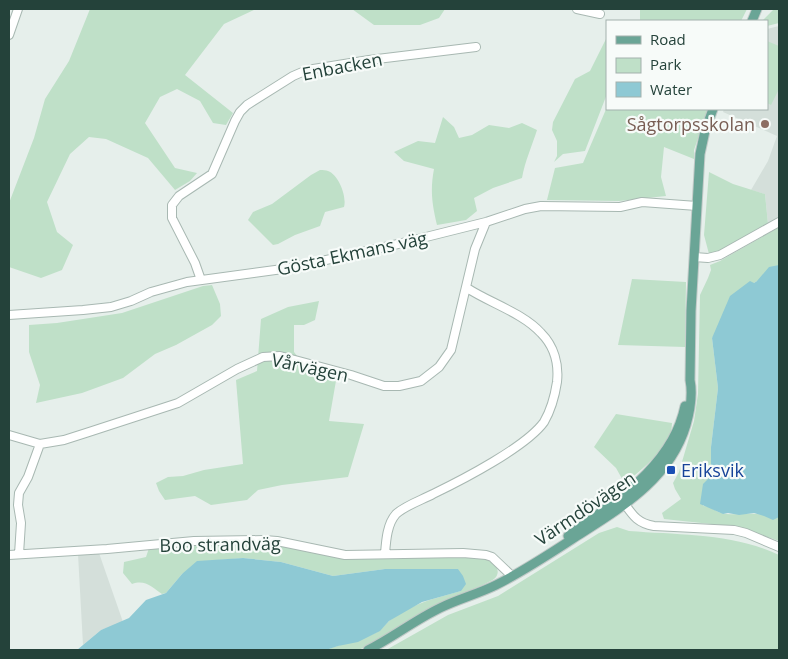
<svg xmlns="http://www.w3.org/2000/svg" width="788" height="659" viewBox="0 0 788 659" font-family="'Open Sans',sans-serif">
<style>
.built{fill:#d4dfda}
.green{fill:#bfe0c8}
.water{fill:#8ec9d4}
.lines{fill:none;stroke-linecap:round;stroke-linejoin:round}
.minor-casing{stroke:#a8b8b2;stroke-width:10}
.major-casing{stroke:#c2cac8;stroke-width:11}
.minor{stroke:#fff;stroke-width:8}
.major{stroke:#6aa596;stroke-width:9}
.education-dot{fill:#8d6e63;stroke:#f7fbf9;stroke-width:2}
.transit-dot{fill:#1a4fb4;stroke:#f7fbf9;stroke-width:2}
.labels{text-anchor:middle;dominant-baseline:central;stroke-width:4.5;stroke-linejoin:round;paint-order:stroke}
.street-label{font-size:18px;fill:#24423a;stroke:#f7fbf9}
.education-label{font-size:18px;fill:#785e54;stroke:#f7fbf9;text-anchor:end}
.transit-label{font-size:18px;fill:#164399;stroke:#f7fbf9;text-anchor:start}
</style>
<rect width="100%" height="100%" fill="#e6efeb"/>
<path class="built" d="M779,26V217L768,224L765,194L751,190L768,161L777,136L723,112L724,109H767V29Z
M99,553L123,622L101,630L83,645L78,554Z"/>
<path class="green" d="M90,9H256L224,24L185,75L233,113L226,125L213,123L200,101L177,89L160,97L145,123L175,168L197,173L190,181L175,190L148,158L106,139L89,137L70,154L47,202L57,232L73,245L62,270L41,278L9,267V203L34,138L45,99L69,61Z
M352,9H445L439,18L420,25H374Z
M640,9H747L741,21H640Z
M774,9H779V23L767,26V21L763,20Z
M606,39L607,94L585,151L563,154L554,162L557,156V141L552,130L553,122L575,79L590,71Z
M767,41L779,46V89L771,105L767,103Z
M607,107V109H708L694,150V159L664,147L661,177L666,196L619,201L547,200L555,168L583,163Z
M443,117L454,127L459,138L472,135L489,125L509,128L522,123L537,130C532,146 525,161 522,178L493,188L474,198L477,211L466,220L437,225C432,204 430,190 434,169L404,161L394,152L418,141L435,143Z
M320,170C323,170 326,170 328,171C339,175 347,197 344,207L325,212L320,226L295,235L278,244L273,245L248,220L253,212L272,204L311,175Z
M709,172L733,184L765,194L768,224L719,252L709,254L704,235Z
M779,227V306L757,281L754,283L712,338L718,388L711,447V476L703,506C710,506 715,511 721,513C732,516 745,513 756,514C764,514 771,518 779,517V541L739,527L664,519L662,513L681,499L675,489L673,483L679,472L694,421L698,394L700,295L708,278L711,270L710,265L720,261Z
M632,279L686,282L685,347L618,345Z
M212,285L220,304L221,316L212,325L176,345L155,354L123,378L82,393L36,403L40,385L29,352V325L57,323L122,313L203,286Z
M319,301L315,320L304,325H294V352L305,366L337,375L329,421L364,424L348,477L282,485L258,490L247,500L211,505L195,496L165,500L159,491L156,483L168,477L183,476L204,470L243,464L236,380L257,371L261,319L288,307Z
M616,414L672,423C672,448 642,468 625,484L616,468L594,447Z
M617,527L629,531C679,535 733,533 779,555V650H386L448,615L498,596L599,533Z
M262,543L279,545L339,558L432,556L484,558C491,560 502,568 496,577C494,582 449,599 440,603C422,612 405,623 387,634C378,639 367,648 357,650C347,652 335,650 326,650C343,643 361,641 377,632C382,629 385,625 389,621C410,604 436,598 461,591L458,569H385L333,576L281,562L243,558L220,560L182,574L166,593L162,594C152,587 145,579 132,584L123,573L124,562L146,557L149,548L195,544Z"/>
<path class="water" d="M779,265V517L773,520L764,516L754,513L739,515L728,513L723,514L700,504L703,484L711,476V447L718,388L712,338L730,296L750,281L754,283L757,281L769,267Z
M243,558L281,562L333,576L385,569H458L463,576L466,584L461,591L422,602L389,621L380,631L358,642L338,646L326,650H77L101,630L129,618L146,600L166,593L182,574L197,561Z"/>
<g class="lines">
<defs>
<path id="minor" d="M577,9L600,14
M9,35L18,9
M694,257L708,258L720,255L779,222
M201,280L195,263L172,218V205L179,196L212,174L235,121L240,112L247,105L293,76L307,70L369,60L476,47
M9,315L83,310L111,307L131,301L151,292L187,282L290,268L398,244L486,222L525,209L541,206L620,207L642,202L697,206
M9,435L40,444L64,440L89,432L178,403L237,369L263,357L280,356L351,375L384,386H399L421,381L439,367L451,350L475,249L486,222
M622,500C632,514 636,523 654,526L734,530L746,533L779,547
M19,554L21,523L18,505L19,493L28,477L40,444
M385,554C386,541 387,524 396,514C406,505 422,500 433,494C462,480 526,447 544,422C551,410 555,395 557,382C559,364 554,346 541,333C523,313 490,303 467,288
M9,555L107,549L194,541L264,540L277,541L345,555L463,553L486,555L492,557L512,576"/>
<path id="major" d="M752,21L757,9
M568,536C614,502 673,466 685,406
M368,650C392,638 415,620 440,608C458,599 478,594 496,585C524,571 551,553 577,536C622,507 670,479 686,425C690,411 693,395 690,380L691,311L700,154L705,131L713,109"/>
</defs>
<use href="#minor" class="minor-casing"/>
<use href="#major" class="major-casing"/>
<use href="#minor" class="minor"/>
<use href="#major" class="major"/>
</g>
<circle class="education-dot" cx="765" cy="124" r="5"/>
<rect class="transit-dot" x="666" y="465" width="10" height="10" rx="2.5"/>
<g class="labels">
<g class="street-label">
<text transform="translate(342 66) rotate(-11)">Enbacken</text>
<text transform="translate(352 253) rotate(-12)">Gösta Ekmans väg</text>
<text transform="translate(310 367) rotate(12)">Vårvägen</text>
<text transform="translate(585 508) rotate(-34)">Värmdövägen</text>
<text transform="translate(220 544) rotate(-1)">Boo strandväg</text>
</g>
<g class="education-label">
<text x="755" y="124">Sågtorpsskolan</text>
</g>
<g class="transit-label">
<text x="681" y="470">Eriksvik</text>
</g>
</g>
<rect width="788" height="659" fill="none" stroke="#24423a" stroke-width="20"/>
<rect x="606" y="20" width="162" height="90" fill="#f7fbf9" stroke="#a3b1ad"/>
<rect x="616" y="36" width="25" height="8" fill="#6aa596" stroke="#a3b1ad"/>
<text x="650" y="45" font-size="15" fill="#24423a">Road</text>
<rect x="616" y="58" width="25" height="15" fill="#bfe0c8" stroke="#a3b1ad"/>
<text x="650" y="70" font-size="15" fill="#24423a">Park</text>
<rect x="616" y="82" width="25" height="15" fill="#8ec9d4" stroke="#a3b1ad"/>
<text x="650" y="95" font-size="15" fill="#24423a">Water</text>
</svg>
